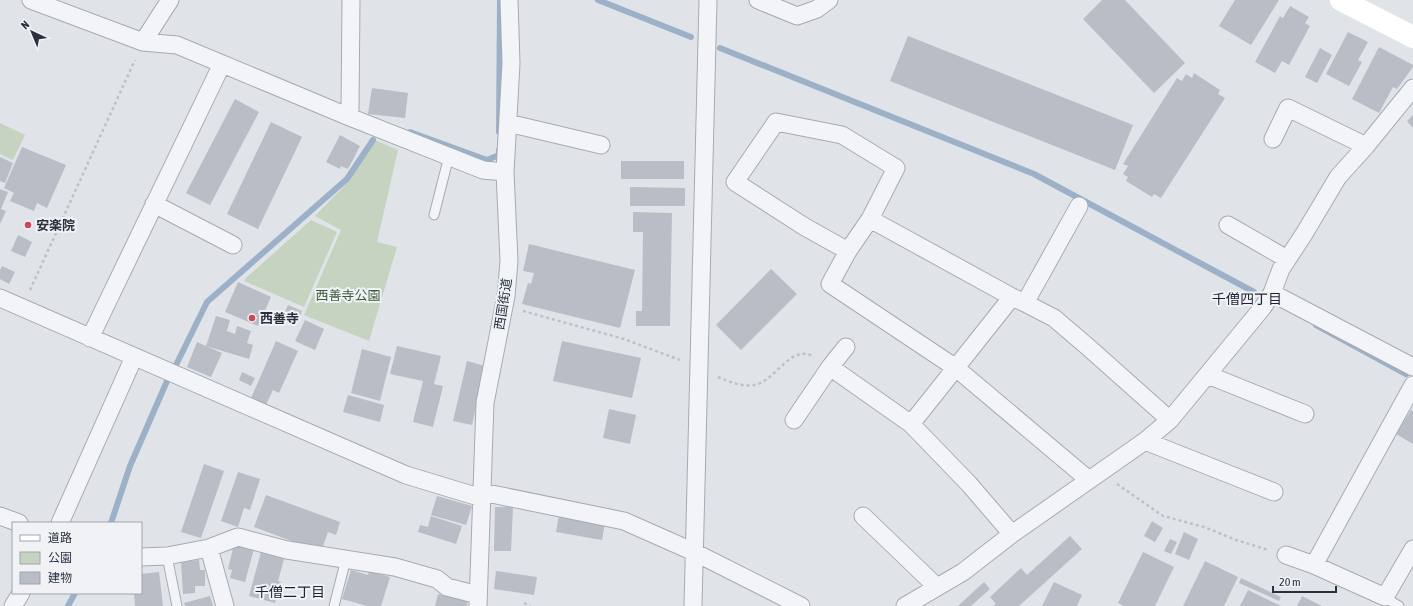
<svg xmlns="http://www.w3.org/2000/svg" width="1413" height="606" viewBox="0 0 1413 606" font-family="'Asap Condensed','Noto Sans JP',sans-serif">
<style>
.green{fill:#c6d3c1}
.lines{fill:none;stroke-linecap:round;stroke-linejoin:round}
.stream{stroke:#9cb1c8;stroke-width:6}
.building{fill:#b8bdc6}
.lane-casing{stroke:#a5abb3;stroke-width:11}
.street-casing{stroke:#a5abb3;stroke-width:19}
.path{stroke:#bec1c7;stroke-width:2.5;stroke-dasharray:3 3;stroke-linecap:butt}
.lane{stroke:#f3f4f7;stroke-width:9}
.street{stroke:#f3f4f7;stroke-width:17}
.secondary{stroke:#fff;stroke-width:22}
.poi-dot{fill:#cc475b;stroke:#f0f2f6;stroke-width:1.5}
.labels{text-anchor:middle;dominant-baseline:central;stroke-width:4;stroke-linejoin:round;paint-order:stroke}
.poi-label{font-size:13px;font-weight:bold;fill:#293140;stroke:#f0f2f6;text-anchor:start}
.park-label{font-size:13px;fill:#3d5c37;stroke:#f0f2f6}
.street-label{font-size:13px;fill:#293140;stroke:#f0f2f6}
.neighbourhood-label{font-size:14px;fill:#1b2231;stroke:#f0f2f6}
</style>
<rect width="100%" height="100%" fill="#e0e4e9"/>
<path class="green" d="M0,123L25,135L13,160L0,154Z
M375,140L398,150L377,242L397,247L369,341L304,315L341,230L315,216L349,181Z
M311,220L337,232L304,307L244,281L247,277Z"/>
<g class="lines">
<path class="stream" d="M598,0L691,37
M720,48L1034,174L1254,292
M410,132L487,160L499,155V150
M499,132L500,0
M1316,325L1406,374
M176,365L207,302L347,179L373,140
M111,523L130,466L167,381
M68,606L75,593"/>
</g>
<path class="building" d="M1102,0H1125L1185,63L1154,93L1083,19Z
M1235,0H1279L1251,45L1219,26Z
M1290,6L1309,17L1305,23L1310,26L1289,65L1282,61L1275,73L1255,62L1280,16L1283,18Z
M1348,32L1368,42L1358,60L1362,62L1349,86L1326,74Z
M908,36L1133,125L1115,170L890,81Z
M1379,47L1413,65V67L1397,89L1393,87L1379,113L1352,99Z
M1320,48L1332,55L1317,83L1305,77Z
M1194,73L1220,90L1218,94L1225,98L1161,198L1154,194L1152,197L1126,181L1128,177L1123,174L1128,166L1123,164L1177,78L1182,81L1186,74L1192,78Z
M372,88L408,93L405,118L368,114Z
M235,99L259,112L210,205L186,193Z
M1413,115V128L1407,121Z
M271,122L302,137L258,229L227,214Z
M340,135L360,146L348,169L341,166L340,169L326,162Z
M22,147L66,165L47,208L37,203L34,211L10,201L14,193L4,188Z
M0,157L13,163L5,183L0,181Z
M621,161H684V179H621Z
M630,187L685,188V206H630Z
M0,189L8,192L1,209L6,211L0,224Z
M633,212L672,213L670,326H636V311H642L643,232H633Z
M18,235L32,242L25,257L11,251Z
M529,244L635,270L620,328L522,304L528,283L531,284L534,273L523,271Z
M2,266L15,272L9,284L0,279V270Z
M771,269L797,294L741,350L716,325Z
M238,282L271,297L258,326L225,312Z
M288,305L302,311L296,325L282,319Z
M216,316L230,320L227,331L235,334L237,326L251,331L247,343L253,345L249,359L206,346Z
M305,320L324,329L315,350L295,341Z
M276,341L298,351L279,393L273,390L266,405L251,398Z
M562,341L641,358L632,398L553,381Z
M197,342L222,353L211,377L187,367Z
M397,346L441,356L434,384L443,386L433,427L413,422L423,381L390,374Z
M362,349L391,357L380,401L351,393Z
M467,361L485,366L472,425L453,421Z
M242,372L255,378L251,386L239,380Z
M348,395L384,405L380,422L343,412Z
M609,409L636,415L630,444L603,438Z
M1411,410L1413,411V444L1396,434Z
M204,464L224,471L201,538L181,532Z
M238,472L260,479L250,510L244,508L238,527L221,521Z
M266,495L340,522L336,535L328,532L321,552L254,527Z
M437,496L472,506L466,525L431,515Z
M495,507H513L511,551H494Z
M559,515L605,523L602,540L556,532Z
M431,516L462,526L456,544L418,532L420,525L428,527Z
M1152,521L1163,528L1155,542L1144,536Z
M1184,532L1198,539L1189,560L1175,554Z
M1070,536L1082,549L1019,606H993L996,604L990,597L1021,568L1027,575Z
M1170,539L1177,542L1171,554L1164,551Z
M234,544L254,549L245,582L230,578L232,570L228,569Z
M261,552L284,559L278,581L281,582L275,603L249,596Z
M1143,552L1174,567L1155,606H1124L1118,603Z
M199,560L200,570H205V586H195V593L183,594L181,562Z
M1205,561L1238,577L1224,606H1183Z
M351,570L368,575L369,571L390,577L381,606H367L342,599Z
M496,571L537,577L534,595L494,589Z
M159,572L163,606H135L134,593H141V574Z
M1241,578L1281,597L1279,601L1239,583Z
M984,582L990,589L971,606H958Z
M1054,582L1082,595L1077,606H1042Z
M1248,590L1281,606H1240Z
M438,594L468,600L467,606H435Z
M210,596L213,606H185L184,603Z
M1302,596L1322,606H1297Z"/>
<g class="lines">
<defs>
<path id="lane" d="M434,215L449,156
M167,556L177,606
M1384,597L1399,606
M334,606L346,559"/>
<path id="street" d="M31,0L143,42L177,45L347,116L483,170L505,172
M758,0L797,16L817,9L829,0
M143,42L170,0
M347,116L350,110L351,0
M508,123L601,145
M1273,139L1288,108L1366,146
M154,204L233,245
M1228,225L1287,259
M848,251L805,227L735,182L776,122L842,135L896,168L870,219
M1272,293L1413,367
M0,298L406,475L482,498
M1025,303L1079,206
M90,338L222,64
M830,367L911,424L969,484L1012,534
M1208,375L1305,414
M794,420L830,367L846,347
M911,424L1012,297
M1145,441L1274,492
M1089,480L956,368L830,284L848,251L870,219L1012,297L1025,303L1054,318L1088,347L1170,420
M482,492L624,521L694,552L801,606
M0,516L19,523
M863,516L937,587
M60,523L134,357
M209,548L225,606
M1286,555L1314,565L1385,597L1413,549
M141,557L167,556L209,548L238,537L287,550L395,567L437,579L447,587L478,595
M1314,565L1413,385
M13,606L21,593
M478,606L485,403L506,296L509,261L505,172L511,63L509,0
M693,606L708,0
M905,606L963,572L1012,534L1145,441L1170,420L1263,307L1272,293L1281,269L1304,234L1338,177L1366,146L1413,88"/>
</defs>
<use href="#lane" class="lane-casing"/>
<use href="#street" class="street-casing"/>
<path class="path" d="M30,290L135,60
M523,311L624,339L680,360
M718,377C730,382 741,387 754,385C775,382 792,342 814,357
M1117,484L1163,516L1204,527L1236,540L1268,550
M524,603L530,606"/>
<use href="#lane" class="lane"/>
<use href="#street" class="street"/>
<path class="secondary" d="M1341,0L1413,37"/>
</g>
<g class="poi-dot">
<circle cx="28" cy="225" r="4"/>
<circle cx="252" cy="318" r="4"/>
</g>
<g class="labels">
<g class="poi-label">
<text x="36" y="225">安楽院</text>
<text x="260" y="318">西善寺</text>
</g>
<g class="park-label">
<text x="348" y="295">西善寺公園</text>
</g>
<g class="street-label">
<text transform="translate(503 304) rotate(-81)">西国街道</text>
</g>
<g class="neighbourhood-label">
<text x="1247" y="299">千僧四丁目</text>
<text x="290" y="592">千僧二丁目</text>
</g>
</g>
<rect x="12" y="522" width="130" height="72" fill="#f0f2f6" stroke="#a0a5ad"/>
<rect x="20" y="535" width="20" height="6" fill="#ffffff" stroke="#a0a5ad"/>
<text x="48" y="542" font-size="12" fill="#293140">道路</text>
<rect x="20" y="552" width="20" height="12" fill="#c6d3c1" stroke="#a0a5ad"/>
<text x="48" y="562" font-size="12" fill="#293140">公園</text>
<rect x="20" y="572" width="20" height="12" fill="#b8bdc6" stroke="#a0a5ad"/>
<text x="48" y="582" font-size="12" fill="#293140">建物</text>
<g transform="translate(32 32) rotate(316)" stroke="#f0f2f6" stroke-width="3" paint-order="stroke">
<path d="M0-3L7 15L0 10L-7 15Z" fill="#293140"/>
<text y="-6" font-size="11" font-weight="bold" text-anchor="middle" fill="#293140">N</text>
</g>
<path d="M1273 586v6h63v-6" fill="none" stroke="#293140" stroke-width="2"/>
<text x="1279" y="586" font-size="12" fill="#293140" stroke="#f0f2f6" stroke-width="3" paint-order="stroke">20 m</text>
</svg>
